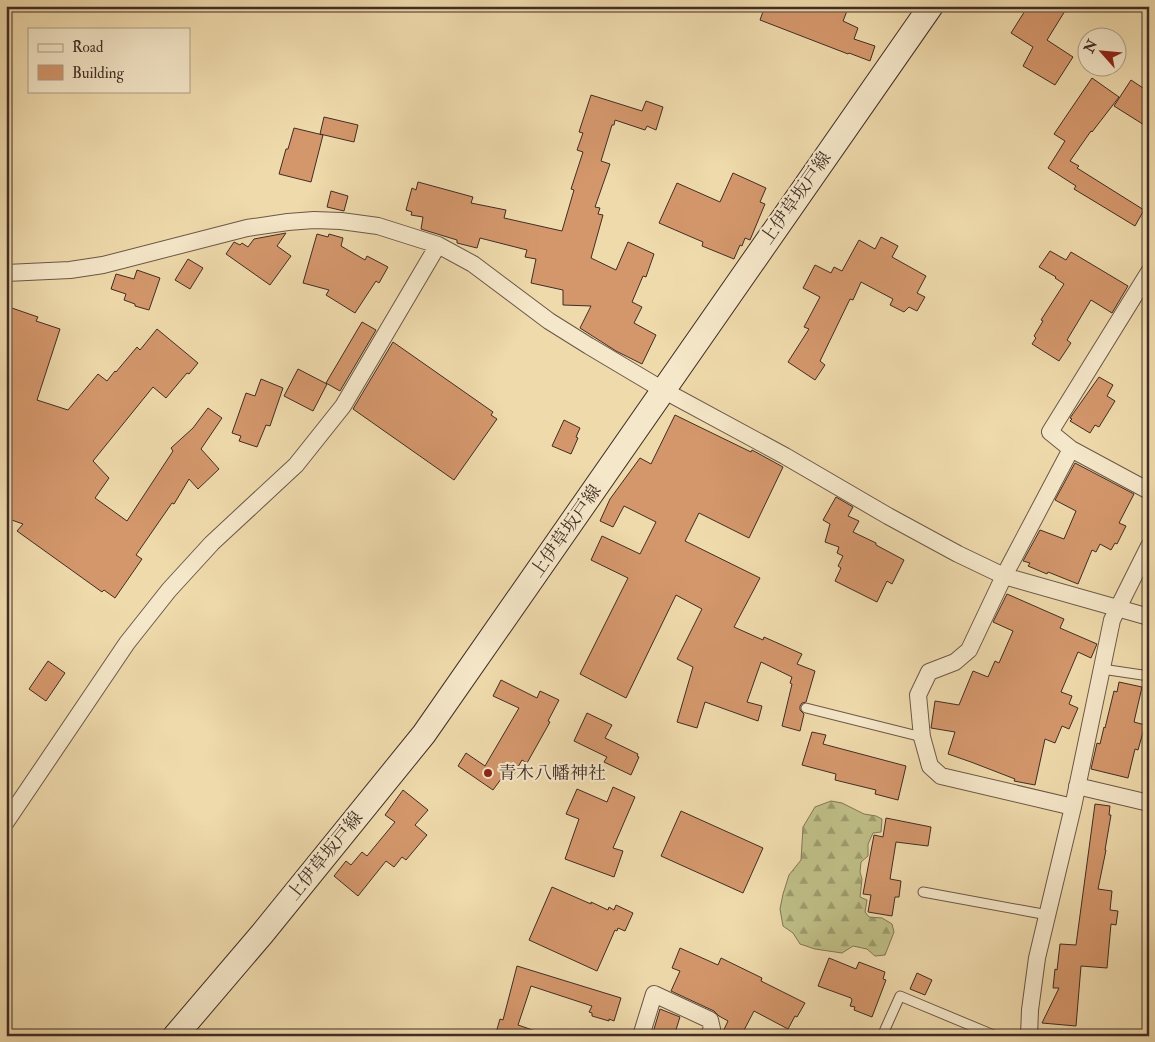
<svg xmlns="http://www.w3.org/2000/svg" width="1155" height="1042" viewBox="0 0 1155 1042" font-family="'IM FELL Double Pica','Noto Serif JP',serif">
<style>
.forest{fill:url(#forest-firs);stroke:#807656}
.building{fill:#d4976c;stroke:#412d25}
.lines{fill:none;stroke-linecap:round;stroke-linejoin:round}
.service-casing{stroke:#6c5847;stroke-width:11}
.minor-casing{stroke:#6c5847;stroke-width:18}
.secondary-casing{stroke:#412d25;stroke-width:26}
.service{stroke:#f5e7c9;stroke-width:9}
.minor{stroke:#f5e7c9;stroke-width:16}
.secondary{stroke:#f5e7c9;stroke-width:24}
.poi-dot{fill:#8f2418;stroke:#f5e7c9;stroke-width:2}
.labels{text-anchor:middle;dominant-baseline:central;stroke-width:4.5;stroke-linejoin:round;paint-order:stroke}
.street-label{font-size:18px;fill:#412d25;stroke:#f5e7c9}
.poi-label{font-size:18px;fill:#412d25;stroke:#f5e7c9;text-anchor:start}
</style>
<defs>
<pattern id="forest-firs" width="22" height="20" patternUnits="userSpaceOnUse" patternTransform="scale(1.25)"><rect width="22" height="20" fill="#bfbe86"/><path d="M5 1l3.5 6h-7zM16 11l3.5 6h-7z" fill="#9d9b6d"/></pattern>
</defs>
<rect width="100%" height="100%" fill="#efdaac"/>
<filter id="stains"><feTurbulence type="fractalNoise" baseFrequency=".004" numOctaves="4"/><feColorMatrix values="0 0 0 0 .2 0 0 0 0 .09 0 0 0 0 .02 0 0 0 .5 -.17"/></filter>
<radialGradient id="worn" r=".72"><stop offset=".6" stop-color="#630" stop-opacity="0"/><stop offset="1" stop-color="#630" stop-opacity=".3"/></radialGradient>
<path class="forest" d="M831,801L842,803L864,814L876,816L882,819L881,832L873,833L868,844V856L861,862L860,872L862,879L860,897L867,900L865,912L869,917L882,918L892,924L894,932L885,955L875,956L867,949L853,946L842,953L815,949L800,944L793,933L783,926L780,909L783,894L789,875L801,860L803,827L815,807Z"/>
<path class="building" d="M765,6H849L843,21L858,28L854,39L875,46L870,61L849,53L848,54L760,20Z
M1028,6H1068L1047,40L1073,57L1055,85L1023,66L1033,47L1011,33Z
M1092,78L1119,97L1092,132L1091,131L1070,161L1079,166L1077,168L1144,210L1135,226L1074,189L1076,186L1048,168L1065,141L1054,134Z
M1131,80L1149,92V128L1114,106Z
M591,95L642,111L646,101L663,107L656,130L647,126L645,130L615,120L614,125H612L601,161L610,164L595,207L600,208L598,214L603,215L591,258L616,270L628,242L654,254L646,277L643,276L632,302L642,307L634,323L656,335L642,364L616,351L580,328L591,306L563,305V290L531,283L536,259L525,257L527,250L480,238L477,248L457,243V240L421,229L423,217L411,215L412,212L406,210L412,188L416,190L418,182L473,197L471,203L506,210L504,218L562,231L574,190L571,189L583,152L577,150L583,133L579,132Z
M324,117L358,125L354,142L320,134Z
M294,128L323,135L311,182L279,174L286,149H288Z
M733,173L766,188L760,202L765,204L750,240L745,238L742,246L740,245L734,259L702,246L703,242L659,223L677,183L720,202Z
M331,191L348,196L344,211L327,207Z
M286,233L277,246L291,256L270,285L226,254L234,242L240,245L242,243L248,247L254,239Z
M317,234L328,237L329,234L343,238L341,246L365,260L367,256L388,267L379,283L376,281L355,313L326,295L329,290L303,283Z
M881,237L898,246L892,257L926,276L917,293L925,297L917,311L909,307L904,312L890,305L893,299L861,282L853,300L850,299L820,361L825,365L815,380L788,362L809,329L804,327L820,297L803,288L815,265L831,273L834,267L842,271L859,240L875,249Z
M1050,251L1066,260L1071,252L1128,286L1112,313L1091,300L1067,340L1071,343L1059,361L1032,344L1036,338L1034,336L1043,321L1041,320L1064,284L1055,278L1056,277L1039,267Z
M188,259L203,268L190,289L175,280Z
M137,270L160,278L149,310L135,306V304L124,300L126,294L111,289L116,274L134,279Z
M6,306L38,317L36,321L60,329L37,400L68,410L98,374L107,381L115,371L116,372L137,347L140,350L157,329L198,363L189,374L187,373L166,398L153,387L93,461L109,478L95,498L127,521L173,451L171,448L193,428L208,408L222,418L201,449L219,469L198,489L189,479L174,504L172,503L136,555L142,559L115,598L104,590L102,592L17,531L23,524L6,518Z
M362,322L376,330L340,391L326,383Z
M393,342L493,412L491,415L497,419L454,480L353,409Z
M298,369L327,384L313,411L284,396Z
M1099,377L1113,385L1107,396L1115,401L1099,427L1095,425L1090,433L1070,421L1072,419L1070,418Z
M261,379L283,388L270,426L266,425L257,447L239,441L241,436L232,433L246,393L255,396Z
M675,415L751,452L752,450L783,467L749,538L699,513L685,541L760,578L734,627L763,640L764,637L802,654L797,664L815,671L806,702L802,703L800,706V710L804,714L800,731L782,726L792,684L790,683L792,677L761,662L747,702L762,706L758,721L705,702L697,728L677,722L693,667L677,659L702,609L676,595L626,698L580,674L628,578L591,560L602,536L640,554L656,522L624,506L613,527L600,521L610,499L640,458L651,464Z
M564,420L580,428L576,437L578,438L571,454L552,446Z
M1075,463L1134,494L1119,523L1126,526L1117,544L1115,543L1111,550L1100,544L1096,552L1092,550L1078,584L1048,572L1047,574L1028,566L1030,563L1023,561L1040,530L1064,539L1076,511L1055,500Z
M836,497L853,507L848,516L859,521L853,532L876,543V545L904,560L892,584L887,581L877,602L835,581L841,568L838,566L843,556L837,553L839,547L825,542L830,524L823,520Z
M1007,594L1064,619L1060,628L1097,644L1091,658L1078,652L1061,692L1072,696L1069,704L1078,708L1069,729L1062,726L1055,743L1045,739L1035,785L1014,781L1015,779L971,762L948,754L955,732L931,728L935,701L959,705L973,671L988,677L995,661L999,663L1013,631L993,622Z
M48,661L65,673L46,701L29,689Z
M501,680L537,698L540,691L559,700L548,721L550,722L527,763L522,760L511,779L504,775L493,790L458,766L466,753L485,766L519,708L493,696Z
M1119,682L1142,687L1134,722L1145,725L1138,750L1135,749L1128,778L1091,769L1097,743L1100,744L1104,727L1105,728L1114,691L1117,692Z
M587,713L612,725L605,738L638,754L637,756L639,757L631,775L604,762L607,757L574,741Z
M812,732L826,735L823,744L906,766L898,800L875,794L876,790L835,780L836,774L802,765Z
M613,787L635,797L613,848L623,851L614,877L565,859L579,819L566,814L577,789L607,802Z
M403,790L428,810L415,825L427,835L406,860L402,857L394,867L386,861L358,896L334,876L346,861L351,865L362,852L367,856L395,822L385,815Z
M1095,804L1110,806L1109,815H1111L1105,850H1106L1098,889L1112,891L1110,910L1118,911L1116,925L1111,924L1107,968L1081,966L1076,1026L1042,1023L1059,988H1053L1055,969L1057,970L1060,944L1076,945Z
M681,811L763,848L743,893L661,856Z
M886,818L931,827L928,846L896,842L890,879L901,881L899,897H895L892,916L868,912L871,895L863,894L874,835L883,837Z
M552,887L591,904V902L608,910L609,907L614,910L616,905L633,913L625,931L618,928L617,931L615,930L597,971L529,940Z
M680,948L718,965L721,958L762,978L761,981L805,1003L797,1017L795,1016L788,1029L754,1011L741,1036H721L728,1021L719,1016L714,1011L671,991L680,971L672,968Z
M829,958L856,969L859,962L885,972L883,979L886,980L872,1017L854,1010L855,1007L850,1006L852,1000L851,998L818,986Z
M517,966L621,998L614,1021L609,1019V1021L592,1016V1013L589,1012L592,1006L531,986L518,1025L541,1033V1036H495L500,1019L503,1020Z
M917,973L932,980L925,995L910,989Z
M660,1009L680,1017L674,1036H652Z"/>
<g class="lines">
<defs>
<path id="service" d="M1102,669L1149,676
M806,708L922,737
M923,892L1048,915
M882,1036L900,996L996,1036"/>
<path id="minor" d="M1149,272L1050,432L1071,449L1149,491
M6,273L70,270L103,265L247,228L288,222L314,220L341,221L378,226L438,245L473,264L549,321L589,346L663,390L785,456L888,516L958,554L1004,576L1149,617
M1071,449L1004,576L969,650L955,662L929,672L918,695L922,737L930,766L941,776L1073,807
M1077,786L1149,803
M6,822L127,643L169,590L212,543L296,465L343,406L438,245
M641,1036L654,994L710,1020L712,1029L708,1036
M1029,1036L1030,1010L1037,958L1073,807L1112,620L1149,546"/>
<path id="secondary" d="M175,1036L262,934L424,734L931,6"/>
</defs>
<use href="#service" class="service-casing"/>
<use href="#minor" class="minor-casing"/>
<use href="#secondary" class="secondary-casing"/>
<use href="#service" class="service"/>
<use href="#minor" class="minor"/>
<use href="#secondary" class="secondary"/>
</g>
<circle class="poi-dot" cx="488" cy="773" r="5"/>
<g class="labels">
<g class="street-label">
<text transform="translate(796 198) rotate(-55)">上伊草坂戸線</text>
<text transform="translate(566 531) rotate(-55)">上伊草坂戸線</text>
<text transform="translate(325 856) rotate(-51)">上伊草坂戸線</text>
</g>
<g class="poi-label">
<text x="498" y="773">青木八幡神社</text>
</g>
</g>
<rect width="1155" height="1042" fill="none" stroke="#efdaac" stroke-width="25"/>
<rect x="8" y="8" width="1140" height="1027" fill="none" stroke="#412d25" stroke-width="2.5"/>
<rect x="12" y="12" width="1130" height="1017" fill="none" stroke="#412d25"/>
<rect x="28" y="28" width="162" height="65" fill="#f5e7c9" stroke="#ad9d87"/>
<rect x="38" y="44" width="25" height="8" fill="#f5e7c9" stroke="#ad9d87"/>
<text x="72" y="52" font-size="15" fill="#412d25">Road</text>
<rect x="38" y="65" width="25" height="15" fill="#d4976c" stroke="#ad9d87"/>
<text x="72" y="78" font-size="15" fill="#412d25">Building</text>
<g transform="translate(1102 52) rotate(297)"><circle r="24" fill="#f5e7c9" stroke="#ad9d87"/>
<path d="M0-4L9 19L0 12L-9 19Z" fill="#8f2418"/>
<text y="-8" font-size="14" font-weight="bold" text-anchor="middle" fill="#412d25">N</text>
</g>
<rect width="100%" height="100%" filter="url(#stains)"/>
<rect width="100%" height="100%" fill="url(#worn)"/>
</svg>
